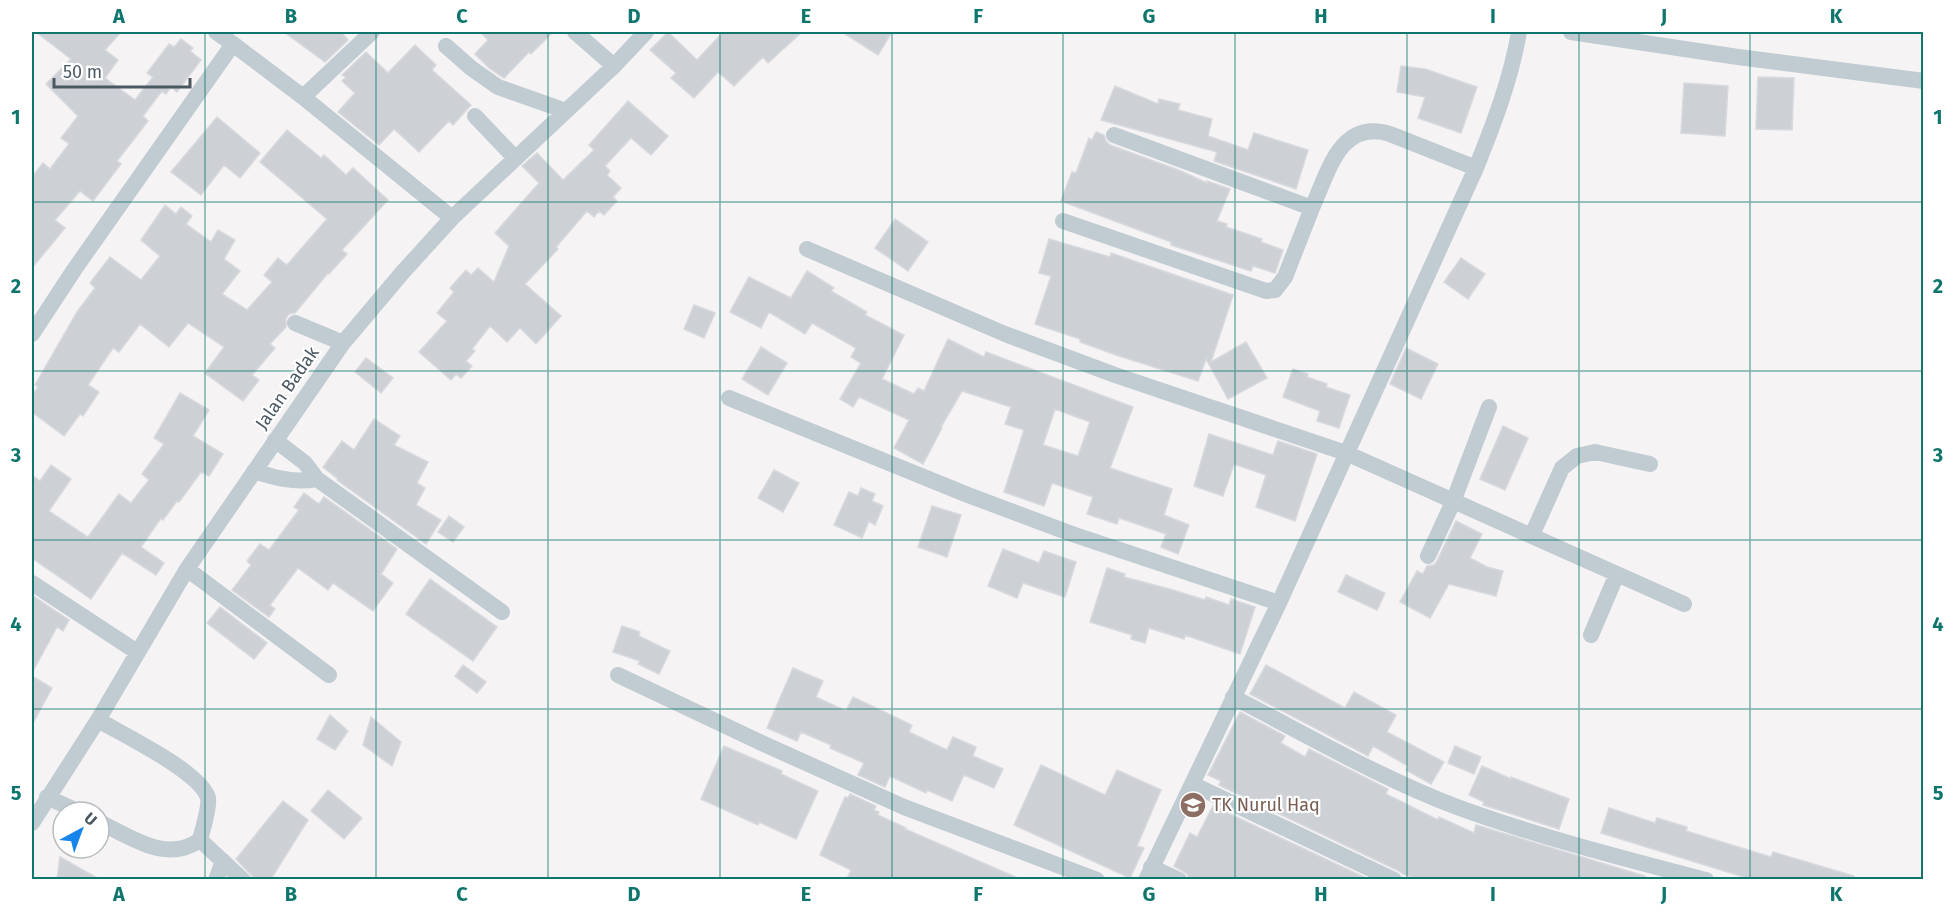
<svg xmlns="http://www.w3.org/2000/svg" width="1955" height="911" viewBox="0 0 1955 911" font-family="'Fira Sans',sans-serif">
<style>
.building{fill:#cdd0d5;stroke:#d7d9de;stroke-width:1.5;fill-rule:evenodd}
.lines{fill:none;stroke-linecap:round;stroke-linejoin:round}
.minor{stroke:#c0cbd2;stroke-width:16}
.grid{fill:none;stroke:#0f766e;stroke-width:1.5;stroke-opacity:0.55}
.labels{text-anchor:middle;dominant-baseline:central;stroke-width:4.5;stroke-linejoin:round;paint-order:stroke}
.street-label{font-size:18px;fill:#495861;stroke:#fff}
.education-label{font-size:18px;fill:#785e54;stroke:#fff;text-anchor:start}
.neatline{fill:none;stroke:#0f766e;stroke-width:2}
.grid-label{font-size:20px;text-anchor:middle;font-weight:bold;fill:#0f766e}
</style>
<rect width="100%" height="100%" fill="#f5f3f3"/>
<path class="building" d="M36,32H121L105,50L118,60L105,78L135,100L153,77L147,73L169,44L174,47L181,39L193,48L190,51L201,60L177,92L171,87L166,94L162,91L143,116L148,121L117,161L121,164L93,201L80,191L55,220L65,228L32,268V177L43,163L50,169L69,144L61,138L78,116L46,84L71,59Z
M284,32H341L348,40L325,62Z
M480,32H553L531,54L529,52L504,78L489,68L475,54L488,40Z
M668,32L697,60L723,32H802L768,63L763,57L734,86L718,72L694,98L671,78L676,73L650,50Z
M842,32H892L878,55Z
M415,45L436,65L432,70L471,105L453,125L449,121L419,152L394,129L379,145L338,112L355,93L342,81L346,77L342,75L366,52L388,73Z
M1401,66L1425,69L1477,87L1461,133L1418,118L1425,97L1397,92Z
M1758,77L1794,78L1792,130L1756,129Z
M1684,83L1728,86L1725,136L1681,133Z
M1115,86L1158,104L1159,99L1180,104L1178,110L1212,119L1208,136L1248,150L1254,133L1308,150L1296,189L1214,161L1217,152L1101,120Z
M628,101L668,136L651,155L631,138L605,166L610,171L607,175L621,188L613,197L617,201L604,215L599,211L594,217L587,211L556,247L558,249L525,284L561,316L536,344L520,328L507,342L490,326L472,349L475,351L466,361L472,366L461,378L456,374L451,380L419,352L447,321L437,313L454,292L450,288L466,270L471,275L478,268L494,282L509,246L495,233L539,183L522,166L537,153L563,180L594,150L589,145Z
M217,117L260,153L240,178L224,165L201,195L171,172Z
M287,130L321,158L324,155L346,175L353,168L388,200L342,250L347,254L329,274L328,273L295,313L289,314L286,318V327L270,344L275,348L252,375L259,380L243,401L205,373L224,347L188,323L169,347L140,324L119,352L113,348L88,385L99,392L83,416L80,414L64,436L32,412V396L38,387L35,385L77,312L95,288L90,283L110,257L141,280L160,256L141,240L165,205L176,214L181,207L192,216L186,224L211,242L218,230L235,240L224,259L240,271L222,294L247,310L272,282L264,275L278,258L287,265L327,219L260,162Z
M1096,132L1104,135L1106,141L1110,145L1181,171L1207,183V181L1230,189L1217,221L1227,224L1226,227L1262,239L1261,242L1283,250L1275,273L1253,266L1251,271L1171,245V242L1061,201L1072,172L1076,173L1089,138L1092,140Z
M895,219L928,242L908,271L875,248Z
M1049,239L1110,257L1111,253L1233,295L1211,362L1246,342L1267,378L1228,399L1206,359L1198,381L1116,355L1080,342V339L1035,324L1051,276L1039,273Z
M1461,258L1485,274L1468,299L1444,282Z
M807,271L834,288L831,291L867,312L865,315L904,335L882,379L914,394L918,388L924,391L948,339L984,357L986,352L1133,407L1110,468L1172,489L1164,515L1189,525L1178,554L1161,547L1166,534L1119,518L1117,524L1087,514L1093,497L1052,483L1044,506L1004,492L1024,430L1005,424L1011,407L962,391L941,427L942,428L923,464L894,448L909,420L859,397L853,407L840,399L861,363L851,357L856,348L812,323L805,334L769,312L761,328L730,312L749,277L791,298ZM1055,409L1090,422L1078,456L1043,445Z
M694,305L715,313L704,338L684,329Z
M761,347L787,363L768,395L742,379Z
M1406,348L1438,364L1421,399L1390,384Z
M366,358L393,378L381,393L355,372Z
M1293,369L1308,374L1307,377L1327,384L1326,387L1350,395L1339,428L1317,421L1320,411L1283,397Z
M180,393L209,410L193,436L223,454L209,476L201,472L179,502L177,501L163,520L161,518L141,547L164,563L156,575L122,553L91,599L32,558V475L40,481L51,465L71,479L49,511L88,537L119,494L131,503L149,480L142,474L164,444L154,438Z
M374,419L400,436L394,445L428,462L417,483L425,488L416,505L441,520L426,544L337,480L338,479L323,467L342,441L354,450Z
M1503,426L1528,438L1505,490L1480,479Z
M1209,434L1273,455L1278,441L1317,454L1295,521L1256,507L1266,475L1234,464L1223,496L1194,486Z
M774,470L799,483L783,512L758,498Z
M861,488L875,494L872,501L883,506L875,525L869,521L862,538L834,525L849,492L858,496Z
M304,493L319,504L324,497L397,549L381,574L393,583L373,611L333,583L328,590L298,568L270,605L275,609L269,617L232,590L251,565L247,561L260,544L269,550L299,510L294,507Z
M932,506L961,515L947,557L918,547Z
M449,516L464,527L453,542L438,532Z
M1456,521L1482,534L1470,558L1487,567L1503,571L1496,596L1449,584L1430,618L1400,602L1417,571L1423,574L1427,566L1434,565L1437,561Z
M1003,549L1039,563L1044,551L1076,562L1065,597L1023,583L1017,598L988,586Z
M1107,568L1125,574L1124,577L1173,590L1205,600L1206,597L1229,605L1231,599L1255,607L1240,654L1185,635L1184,639L1149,628L1145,643L1131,639L1132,635L1090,622Z
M1346,575L1385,593L1377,610L1338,592Z
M430,579L497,627L473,661L406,614Z
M32,595L69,620L63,631L57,627L32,673Z
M220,607L267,643L254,659L207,623Z
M622,626L640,632L639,636L670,651L659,674L638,664L640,661L613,652Z
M463,665L486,682L477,693L455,676Z
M1266,665L1345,708L1354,692L1396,715L1387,732L1444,762L1431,784L1406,770L1408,766L1373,746L1368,756L1250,694Z
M793,668L823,681L816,697L846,711L853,697L912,725L909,732L947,750L953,737L976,747L973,756L1003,769L994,788L964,775L952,801L927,790L926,793L890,776L885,787L858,775L864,763L830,748L831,745L801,732L797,741L767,728Z
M32,676L52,688L32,725Z
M1240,712L1285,736L1281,743L1305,757L1309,749L1388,789L1386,794L1438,820L1439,817L1474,833L1476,825L1645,876V879H1417L1403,874L1399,871L1223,787L1219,785L1221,781L1208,775Z
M330,715L348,731L335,750L317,739Z
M371,717L401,742L392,766L363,745Z
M724,746L782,771L781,774L818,791L796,839L759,822L758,825L701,799Z
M1455,746L1481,757L1474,774L1448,763Z
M1041,765L1105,795L1117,770L1161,790L1137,846L1144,848L1130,878L1014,825Z
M1482,766L1511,779V777L1569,799L1559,829L1483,805L1484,802L1469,795Z
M328,790L362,818L344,839L311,811Z
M850,794L876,806L874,810L879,812L878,815L906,828L905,829L1020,879H847L851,870L820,855L845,797L848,798Z
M283,801L308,820L271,879H255L236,859Z
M1213,806L1368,879H1189L1187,874L1174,866L1190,833L1197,837Z
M1609,808L1655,823L1657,818L1687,827L1686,831L1771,857L1773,852L1854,876L1853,879H1750L1601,833Z
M60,857L99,879H57Z"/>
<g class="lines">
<path class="minor" d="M216,32L233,44
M575,32L614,66
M1571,32L1738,57L1924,81
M446,46L471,68L498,87L566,111
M303,97L372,32
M475,116L515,158
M1114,135L1312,208C1328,173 1340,118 1390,134L1476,168
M1063,221L1266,291L1275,290L1285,277L1312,208
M807,249L1005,334L1115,375L1346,453L1684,604
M295,323L343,343
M32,334L74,270L233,44L303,97L452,218
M729,398L968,495L1072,534L1279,603
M275,440L305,463L317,479
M254,471C276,478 294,483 317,479L502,612
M1532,535L1562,468L1577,456L1595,452L1650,464
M1428,556L1453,502L1489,407
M187,569L329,675
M32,583L137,652
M1591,635L1617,574
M618,675L766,745L904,807L1097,880
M1233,697C1307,735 1380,778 1457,807C1539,837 1622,858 1706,880
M98,720C122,734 201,772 208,798C210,808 202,830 200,840
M1192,784L1394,880
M47,797L79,812
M99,822C131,837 166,864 200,840L243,880
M32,823L98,720L187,569L343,343L402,273L452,218L614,66L646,32
M1151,867L1179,880
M216,880L223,861
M1146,880L1279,603L1476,168C1494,123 1511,79 1519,32"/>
</g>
<path class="grid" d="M205,32V880M376,32V880M548,32V880M720,32V880M892,32V880M1063,32V880M1235,32V880M1407,32V880M1579,32V880M1750,32V880M32,202H1924M32,371H1924M32,540H1924M32,709H1924"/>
<defs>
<symbol id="school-disc" viewBox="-11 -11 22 22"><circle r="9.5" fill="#8d6e63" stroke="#fff"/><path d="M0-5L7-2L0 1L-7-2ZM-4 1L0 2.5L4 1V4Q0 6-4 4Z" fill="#fff"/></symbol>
</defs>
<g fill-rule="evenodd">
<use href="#school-disc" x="1178" y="790" width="30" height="30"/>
</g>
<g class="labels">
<g class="street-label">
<text transform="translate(287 388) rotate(-55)">Jalan Badak</text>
</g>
<g class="education-label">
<text x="1212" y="805">TK Nurul Haq</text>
</g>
</g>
<rect width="1955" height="911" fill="none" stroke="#ffffff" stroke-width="66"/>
<g transform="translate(81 830) rotate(41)"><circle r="28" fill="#ffffff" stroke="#b6bcc0" stroke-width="1.5"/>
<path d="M0-4.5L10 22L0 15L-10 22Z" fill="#1585ec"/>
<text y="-9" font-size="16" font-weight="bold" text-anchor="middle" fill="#495861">U</text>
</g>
<path d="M54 78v9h136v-9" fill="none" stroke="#495861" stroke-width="3"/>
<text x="63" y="78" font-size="18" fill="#495861" stroke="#ffffff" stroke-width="4.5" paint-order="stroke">50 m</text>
<rect x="33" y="33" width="1889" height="845" class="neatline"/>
<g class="grid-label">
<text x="119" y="23">A</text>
<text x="291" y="23">B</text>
<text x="462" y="23">C</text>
<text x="634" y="23">D</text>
<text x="806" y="23">E</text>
<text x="978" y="23">F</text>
<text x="1149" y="23">G</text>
<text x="1321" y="23">H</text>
<text x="1493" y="23">I</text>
<text x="1664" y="23">J</text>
<text x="1836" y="23">K</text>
<text x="16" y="124">1</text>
<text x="1938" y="124">1</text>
<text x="16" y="293">2</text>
<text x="1938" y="293">2</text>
<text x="16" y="462">3</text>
<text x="1938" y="462">3</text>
<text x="16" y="631">4</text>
<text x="1938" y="631">4</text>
<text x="16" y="800">5</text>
<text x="1938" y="800">5</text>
<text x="119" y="901">A</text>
<text x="291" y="901">B</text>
<text x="462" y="901">C</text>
<text x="634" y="901">D</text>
<text x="806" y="901">E</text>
<text x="978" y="901">F</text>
<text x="1149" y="901">G</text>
<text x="1321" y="901">H</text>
<text x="1493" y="901">I</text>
<text x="1664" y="901">J</text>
<text x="1836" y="901">K</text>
</g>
</svg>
